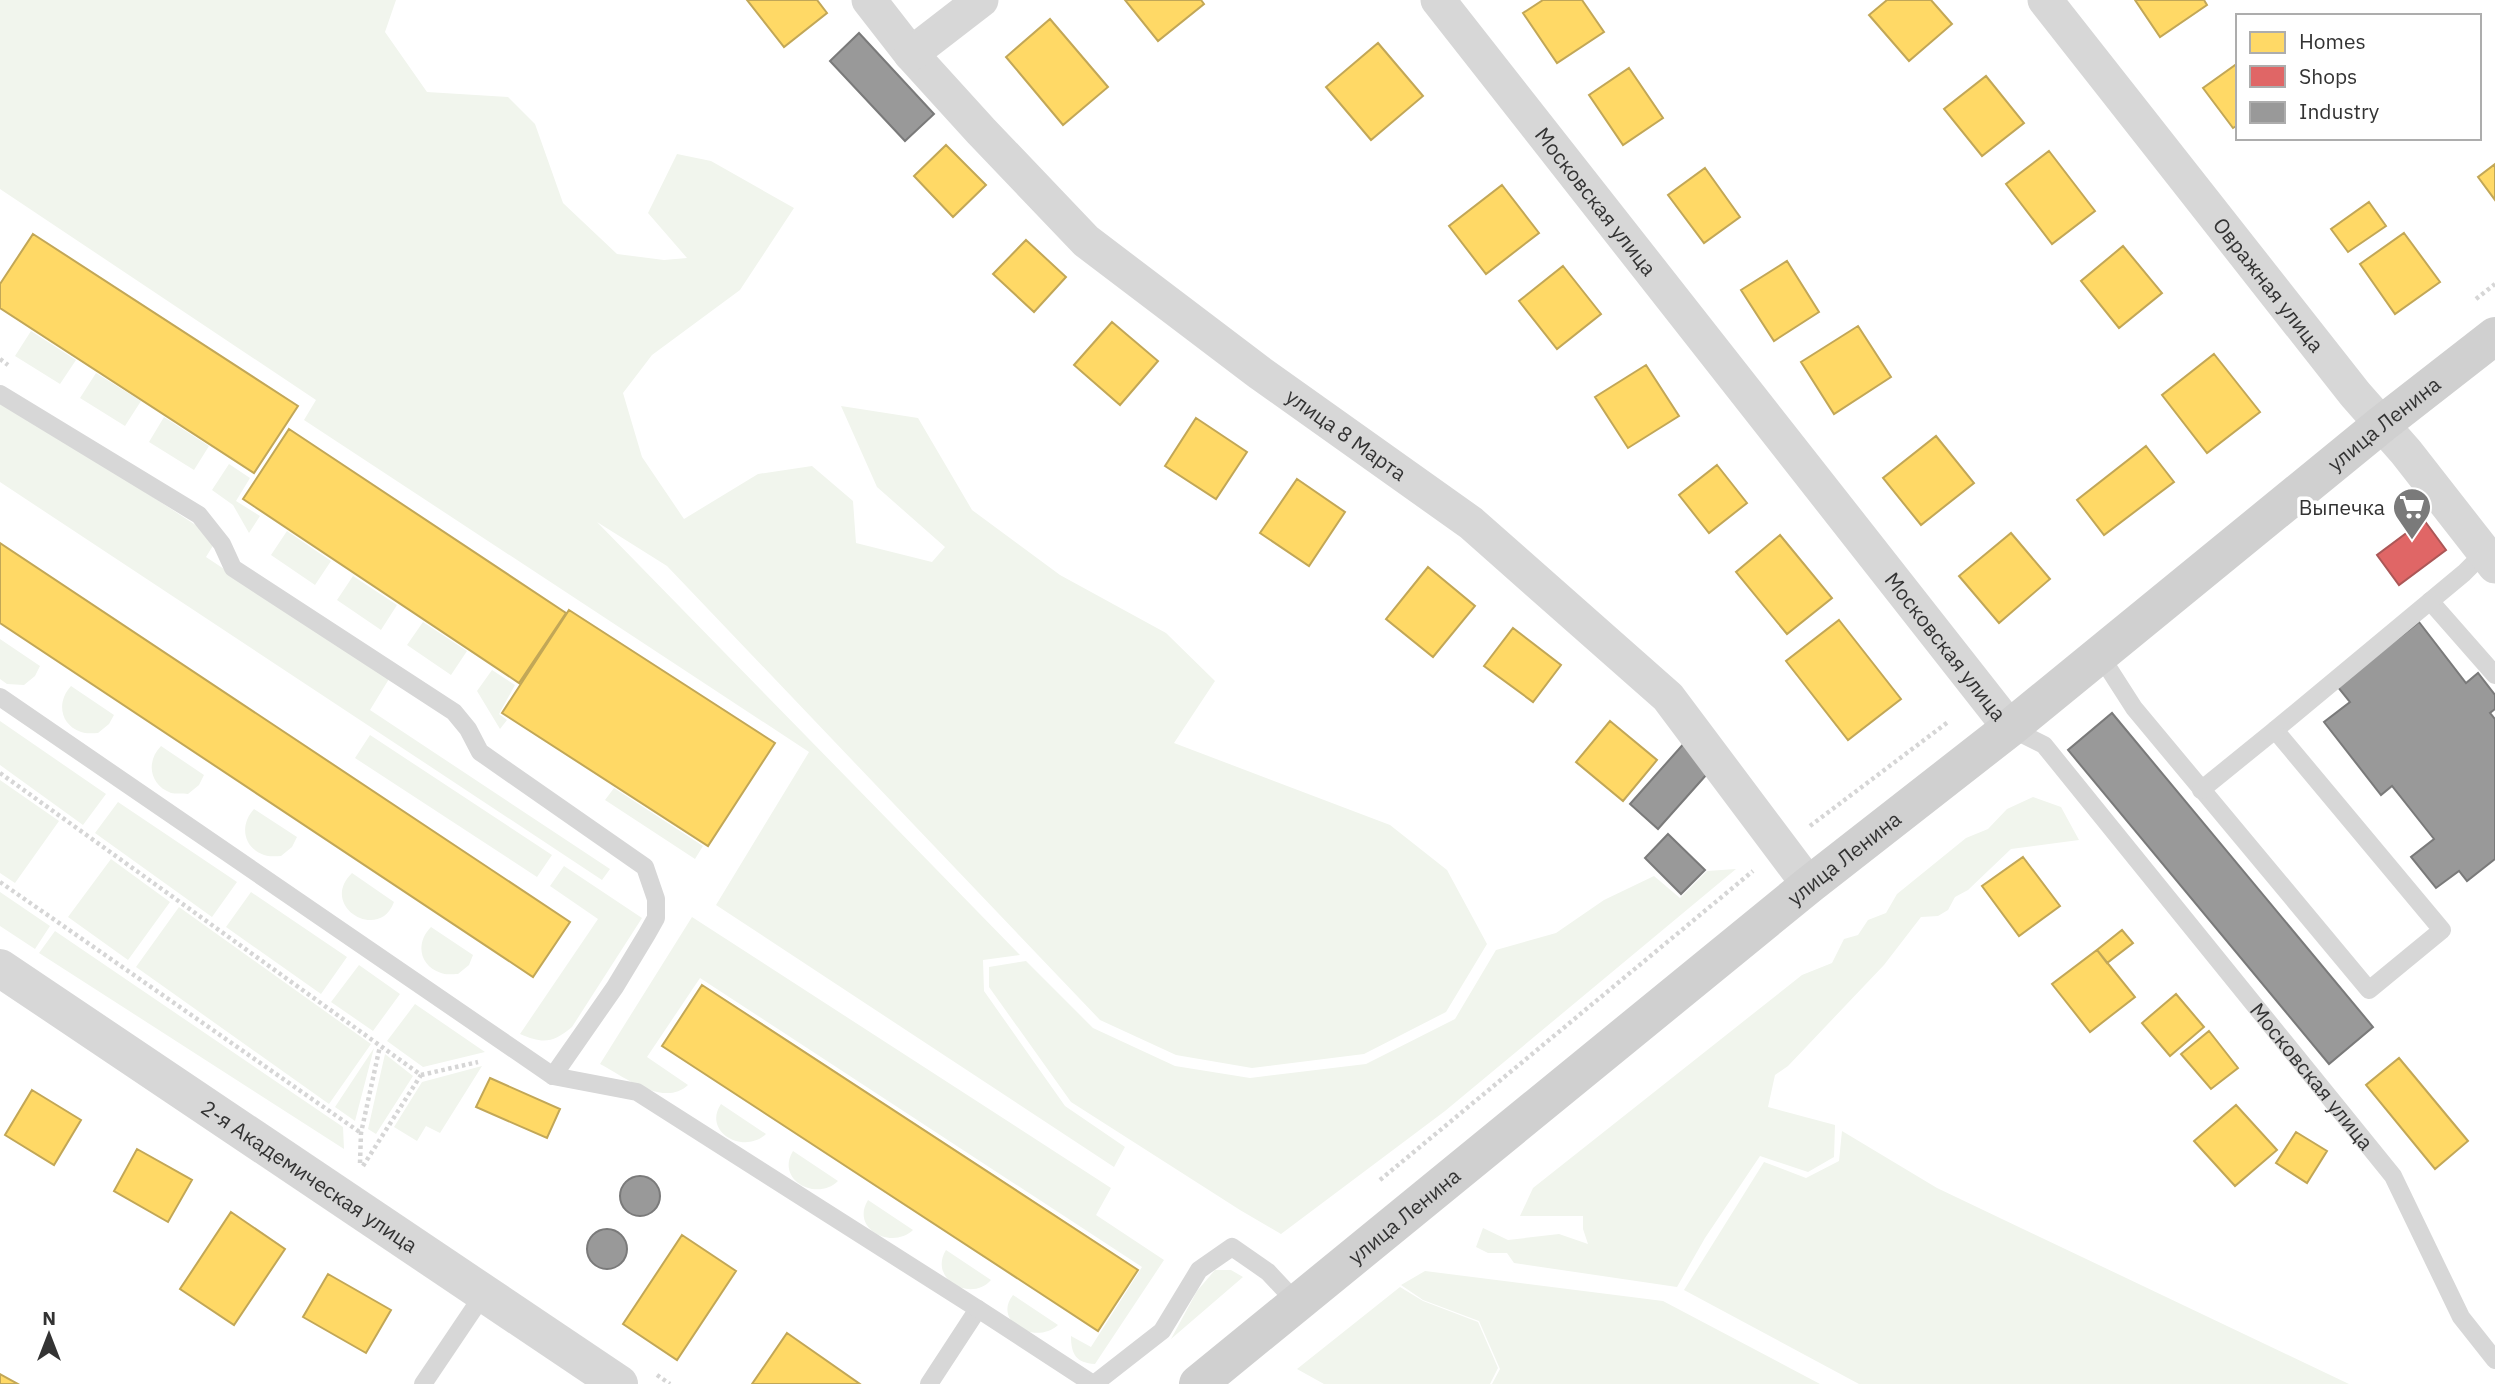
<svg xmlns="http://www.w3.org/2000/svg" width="2495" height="1384" viewBox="0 0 2495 1384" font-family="'IBM Plex Sans',sans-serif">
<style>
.green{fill:#f1f5ed}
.homes{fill:#ffd966;stroke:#c2a757;stroke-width:2}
.shops{fill:#e06666;stroke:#ac5757;stroke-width:2}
.industry{fill:#999;stroke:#7a7a7a;stroke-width:2}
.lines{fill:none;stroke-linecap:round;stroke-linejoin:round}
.path{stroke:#d6d6d6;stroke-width:4.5;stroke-dasharray:3.5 3.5;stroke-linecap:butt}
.service{stroke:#d7d7d7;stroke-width:18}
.minor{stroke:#d7d7d7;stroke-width:35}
.tertiary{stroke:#d7d7d7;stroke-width:38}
.secondary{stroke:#d0d0d0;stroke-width:38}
.labels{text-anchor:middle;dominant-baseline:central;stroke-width:7;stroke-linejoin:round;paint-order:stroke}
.street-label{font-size:21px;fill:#333;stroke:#fff}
.poi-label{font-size:21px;fill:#333;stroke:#fff;text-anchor:end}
</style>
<rect width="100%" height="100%" fill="#fff"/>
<path class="green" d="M0,0H396L385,32L427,92L508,97L535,124L563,203L617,254L664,260L687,258L648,213L677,154L711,161L794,208L740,290L652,355L623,393L642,457L684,519L758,474L812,466L853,501L856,543L932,562L945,547L877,487L841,406L918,418L972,510L1060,575L1166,633L1215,681L1174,743L1390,825L1447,870L1487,944L1446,1012L1364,1054L1252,1068L1176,1055L1100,1020L667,566L597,522L1020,955L983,960L984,991L1065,1106L1125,1147L1114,1167L716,905L809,752L304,420L316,400L0,189Z
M31,331L76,360L60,384L15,356Z
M96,373L141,401L125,426L80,398Z
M0,397L217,539L206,557L389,679L370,710L610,869L602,880L0,482Z
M164,417L209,446L194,470L149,442Z
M229,464L250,478L236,501L260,516L249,533L233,505L212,490Z
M287,531L331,561L315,585L271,555Z
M353,576L397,605L381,630L337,600Z
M423,622L467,651L451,675L407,645Z
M0,639L40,666L35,676L24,685L7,684L0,679Z
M492,670L515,685L499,714L507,720L500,729L477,691Z
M71,686L114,715L109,724L98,733C93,733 86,734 81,732C59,724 57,701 71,686Z
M0,721L106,794L83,825L0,765Z
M370,735L552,855L537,877L355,758Z
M161,746L204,775L199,785L188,794C183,793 175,794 171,793C149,785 146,761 161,746Z
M0,780L59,821L15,883L0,873Z
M614,788L703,846L695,859L605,800Z
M2033,797L2061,807L2079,840L2011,849L1968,890L1955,897L1948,910L1938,916L1921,917L1884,965L1788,1066L1775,1075L1768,1107L1835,1125L1834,1157L1808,1172L1760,1156L1705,1238L1677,1287L1514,1263L1507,1253H1488L1476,1247L1483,1228L1508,1240L1559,1234L1588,1244L1583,1229V1216H1520L1533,1188L1802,975L1832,963L1844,939L1858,935L1868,920L1886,913L1897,894L1966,838L1988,829L2007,809Z
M118,802L237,882L212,917L95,833Z
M254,809L297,837L292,847L281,856C276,856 269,857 264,855C242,847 240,824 254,809Z
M111,859L170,902L128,960L68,917Z
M564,866L642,918L572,1027C553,1043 543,1044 520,1034L598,919L550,886Z
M1736,869L1445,1111L1281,1234L1240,1210L1071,1102L989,987V967L1026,961L1093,1028L1175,1066L1250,1078L1366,1064L1455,1019L1496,950L1556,933L1604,900L1654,876L1680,898L1707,871Z
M352,873L394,902C379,943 318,906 352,873Z
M0,892L50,926L35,949L0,926Z
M251,892L347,957L321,994L226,927Z
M179,907L371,1044L329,1104L136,967Z
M692,917L1111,1188L1096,1215L1164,1260L1095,1364C1076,1363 1071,1354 1071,1336L1091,1347L1142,1267L700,978L647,1057L688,1085C664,1108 623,1076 600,1064Z
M431,927L473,955L469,965L458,974C453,974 445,975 441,973C418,965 416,942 431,927Z
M55,931L343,1127L344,1149L39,953Z
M359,965L400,994L373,1031L331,1002Z
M415,1004L485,1052L423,1067L387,1041Z
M374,1048L355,1121L335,1107Z
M385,1054L413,1076L376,1134L368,1129Z
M482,1066L440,1133L426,1126L417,1141L394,1127L422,1082Z
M721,1104L766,1134C744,1155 702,1132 721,1104Z
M1842,1131L1937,1188L2349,1384H1859L1684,1290L1764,1162L1806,1178L1839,1161Z
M793,1151L838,1181C817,1202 775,1180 793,1151Z
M868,1200L913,1230C892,1250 850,1229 868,1200Z
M946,1250L991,1280C971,1303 928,1279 946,1250Z
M1215,1270H1231L1243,1277L1171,1339L1197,1291Z
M1425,1271L1663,1301L1820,1384H1492L1500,1369L1479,1321L1423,1300L1401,1285Z
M1400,1287L1423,1301L1478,1322L1498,1368L1490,1384H1324L1297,1369Z
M1013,1295L1058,1325C1035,1346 992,1321 1013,1295Z"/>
<path class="homes" d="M747,0H817L827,13L784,47Z
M1125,0H1201L1204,4L1158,41Z
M1543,0H1582L1604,32L1557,63L1523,13Z
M1887,0H1931L1952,24L1909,61L1869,15Z
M2135,0H2204L2207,5L2160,37Z
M1050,19L1108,87L1063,125L1006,57Z
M1378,43L1423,96L1371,140L1326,87Z
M2238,63V125L2233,128L2203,88Z
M1629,68L1663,118L1623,145L1589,95Z
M1986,76L2024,123L1982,156L1944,109Z
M946,145L986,185L953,217L914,176Z
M2049,151L2095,211L2052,244L2006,184Z
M2495,164V200L2478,177Z
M1705,168L1740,217L1704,243L1668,195Z
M1502,185L1539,233L1486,274L1449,226Z
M2369,202L2386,226L2348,252L2331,229Z
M2404,233L2440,282L2395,314L2360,264Z
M33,234L298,406L254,473L0,308V284Z
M1026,240L1066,277L1034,312L993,274Z
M2123,246L2162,293L2119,328L2081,281Z
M1787,261L1819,312L1774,341L1741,290Z
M1563,266L1601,314L1557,349L1519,301Z
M1112,322L1158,361L1120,405L1074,365Z
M1858,326L1891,377L1834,414L1801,362Z
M2214,354L2260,412L2207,453L2162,395Z
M1646,365L1679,416L1628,448L1595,397Z
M1196,418L1247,452L1216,499L1165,466Z
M289,429L566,613L519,683L243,499Z
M1936,436L1974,483L1921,525L1883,478Z
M2146,446L2174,482L2104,535L2077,500Z
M1717,465L1747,503L1709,533L1679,495Z
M1297,479L1345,512L1309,566L1260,533Z
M2011,533L2050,579L1999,623L1959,576Z
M1780,535L1832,598L1787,634L1736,572Z
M0,543L570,922L533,977L0,623Z
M1428,567L1475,606L1433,657L1386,619Z
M569,610L775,743L708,846L502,713Z
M1839,620L1901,699L1848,740L1786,661Z
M1513,628L1561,665L1533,702L1484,666Z
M1610,721L1657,760L1623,801L1576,762Z
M2023,857L2060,906L2019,936L1982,886Z
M2122,930L2133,943L2107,963L2097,950Z
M2097,950L2135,997L2090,1032L2052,984Z
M702,985L1138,1270L1098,1331L662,1046Z
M2176,994L2204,1027L2170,1056L2142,1023Z
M2209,1031L2238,1068L2211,1089L2181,1054Z
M2399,1058L2468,1141L2435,1169L2366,1085Z
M490,1078L560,1109L547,1138L476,1107Z
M32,1090L81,1120L54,1165L5,1135Z
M2236,1105L2277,1150L2235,1186L2194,1141Z
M2296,1132L2327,1151L2307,1183L2276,1163Z
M137,1149L192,1180L168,1222L114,1191Z
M231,1212L285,1249L234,1325L180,1289Z
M682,1235L736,1271L677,1360L623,1324Z
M328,1274L391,1310L366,1353L303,1317Z
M787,1333L860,1384H752Z
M0,1374L18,1384H0Z"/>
<path class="shops" d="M2424,520L2446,550L2399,585L2377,555Z"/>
<path class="industry" d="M859,33L934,114L905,141L830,61Z
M2419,622L2466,683L2478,673L2495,695V709L2490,713L2495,719V859L2467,881L2459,871L2436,888L2411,857L2434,839L2392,786L2381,795L2324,722L2350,702L2337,686Z
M2112,713L2373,1027L2329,1064L2068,750Z
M1687,740L1715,765L1658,829L1630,804Z
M1668,834L1705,870L1681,894L1645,858Z
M620 1196a20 20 0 1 1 40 0a20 20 0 1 1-40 0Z
M587 1249a20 20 0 1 1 40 0a20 20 0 1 1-40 0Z"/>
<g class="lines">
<path class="path" d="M2476,299L2495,284
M0,359L8,365
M0,773L421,1075L478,1062
M1810,826L1948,722
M0,882L361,1133
M360,1163L361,1133L380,1046
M363,1166L421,1075
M1380,1180L1753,871
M657,1375L670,1384"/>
<g class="service">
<path d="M0,394L199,515L222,544L233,568L454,712L468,729L480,752L645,867L656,899V918L647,934L615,987L553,1076"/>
<path d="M2430,601L2495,675"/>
<path d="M2100,655L2134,708L2369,990L2442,930L2275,730L2464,573L2484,553"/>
<path d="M0,697L553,1076L637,1092L978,1309L929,1384"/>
<path id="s1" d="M2010,728L2044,745L2393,1176L2461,1317L2495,1360"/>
<path d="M2201,790L2275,730"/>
<path d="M978,1309L1093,1384"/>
<path d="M423,1384L485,1292"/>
<path d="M1094,1384L1162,1331L1199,1270L1232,1247L1268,1272L1298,1304"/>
</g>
<g class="minor">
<path id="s2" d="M869,0L911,54L981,131L1086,241L1260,373L1471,523L1668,697L1809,885"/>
<path id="s3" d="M1438,0L2010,728"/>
<path id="s4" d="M2045,0L2355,394L2406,452L2495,566"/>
<path d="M911,54L981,0"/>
</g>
<path class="tertiary" id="s5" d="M0,968L619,1384"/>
<path class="secondary" id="s6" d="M1198,1384L1809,885L2010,728L2382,424L2495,336"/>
</g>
<defs>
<symbol id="supermarket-pin" viewBox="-11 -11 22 30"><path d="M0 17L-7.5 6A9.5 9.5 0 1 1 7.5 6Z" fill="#7a7a7a" stroke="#fff"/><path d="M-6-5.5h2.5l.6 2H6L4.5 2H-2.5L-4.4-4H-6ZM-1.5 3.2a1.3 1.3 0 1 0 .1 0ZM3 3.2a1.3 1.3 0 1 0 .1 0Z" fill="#fff"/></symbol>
</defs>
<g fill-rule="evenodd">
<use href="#supermarket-pin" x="2390" y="485" width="44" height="60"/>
</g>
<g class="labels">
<g class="street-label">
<text stroke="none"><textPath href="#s3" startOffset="256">Московская улица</textPath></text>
<text stroke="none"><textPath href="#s4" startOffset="362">Овражная улица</textPath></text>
<text stroke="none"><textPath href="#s6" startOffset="1526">улица Ленина</textPath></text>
<text stroke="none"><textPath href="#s2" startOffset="649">улица 8 Марта</textPath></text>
<text stroke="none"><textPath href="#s3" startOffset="822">Московская улица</textPath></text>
<text stroke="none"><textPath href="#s6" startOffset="833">улица Ленина</textPath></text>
<text stroke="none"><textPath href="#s1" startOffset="464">Московская улица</textPath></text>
<text stroke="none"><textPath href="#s5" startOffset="373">2-я Академическая улица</textPath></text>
<text stroke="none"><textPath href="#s6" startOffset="266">улица Ленина</textPath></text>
</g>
<g class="poi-label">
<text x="2385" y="507">Выпечка</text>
</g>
</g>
<rect x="2236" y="14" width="245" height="126" fill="#ffffff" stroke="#adadad" stroke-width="2"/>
<rect x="2250" y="32" width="35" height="21" fill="#ffd966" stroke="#adadad" stroke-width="2"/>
<text x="2299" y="49" font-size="21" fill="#333333">Homes</text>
<rect x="2250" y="66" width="35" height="21" fill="#e06666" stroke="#adadad" stroke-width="2"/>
<text x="2299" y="84" font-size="21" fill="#333333">Shops</text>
<rect x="2250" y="102" width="35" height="21" fill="#999999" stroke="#adadad" stroke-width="2"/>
<text x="2299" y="119" font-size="21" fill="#333333">Industry</text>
<g transform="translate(49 1335)" stroke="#ffffff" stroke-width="5" paint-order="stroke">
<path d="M0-5L12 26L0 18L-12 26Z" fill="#333333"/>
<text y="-10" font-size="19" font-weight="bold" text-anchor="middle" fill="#333333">N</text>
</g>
</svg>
